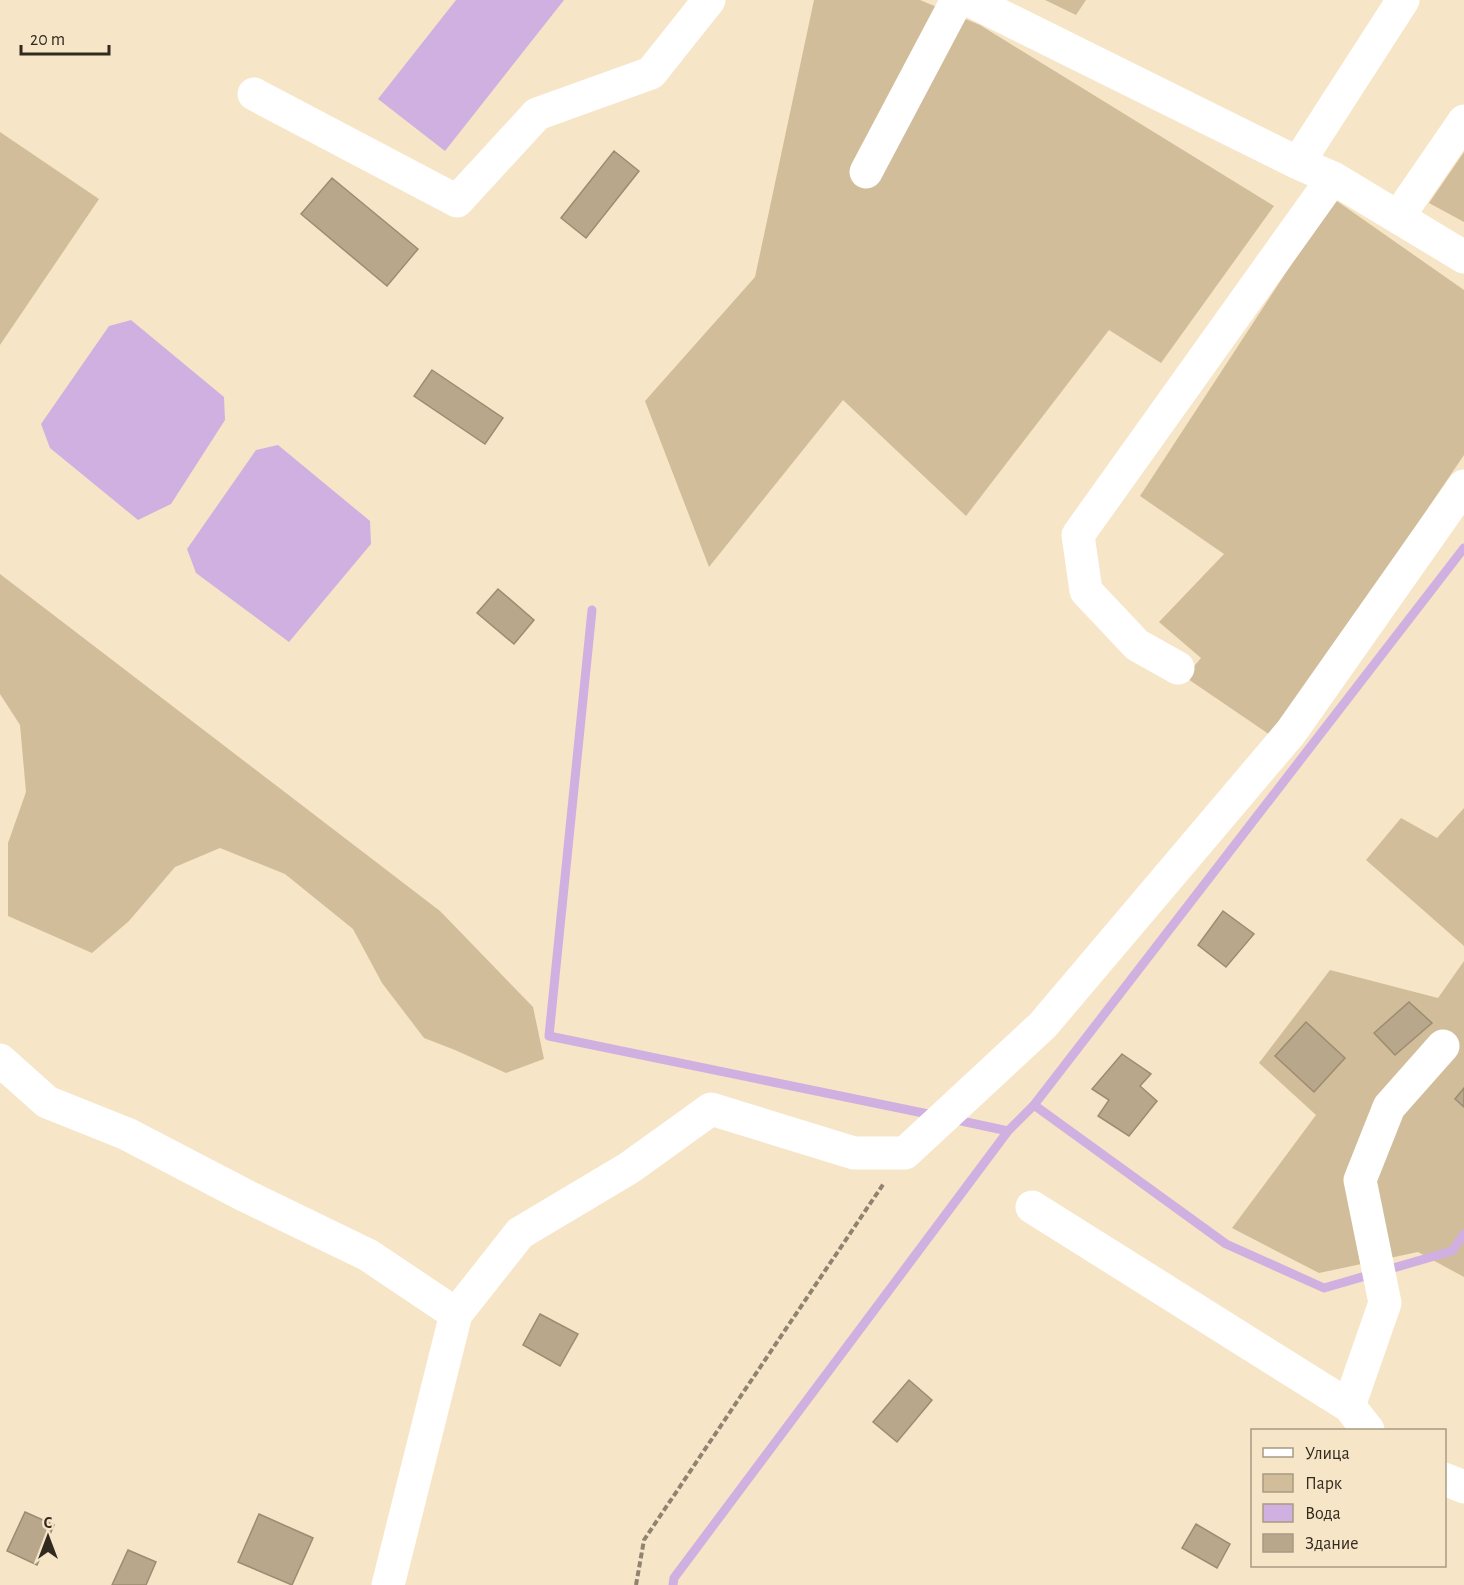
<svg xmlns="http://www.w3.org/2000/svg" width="1464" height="1585" viewBox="0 0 1464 1585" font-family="'Alegreya Sans',sans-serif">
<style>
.green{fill:#d2bd9a}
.water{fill:#d0b0e1}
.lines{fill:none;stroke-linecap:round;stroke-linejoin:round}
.stream{stroke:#d0b0e1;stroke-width:9}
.building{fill:#b8a78b;stroke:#9c8c70;stroke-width:1.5}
.path{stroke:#908470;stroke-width:4;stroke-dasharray:6 3;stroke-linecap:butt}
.minor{stroke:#fff;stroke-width:33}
</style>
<rect width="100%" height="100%" fill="#f7e5c7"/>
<path class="green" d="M814,0H920L980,25L1274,206L1161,363L1109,330L966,516L843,400L709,567L645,401L755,277Z
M1045,0H1086L1076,15Z
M0,132L99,199L0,345Z
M1464,152V222L1429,203Z
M1334,199L1464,290V455L1273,737L1185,677L1201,658L1159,622L1224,554L1140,496Z
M0,574L440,911L533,1007L544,1059L506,1073L455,1050L424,1038L382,983L353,929L285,874L220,848L175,867L129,921L92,953L8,916V843L26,792L20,725L0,694Z
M1464,808V946L1366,860L1401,818L1437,838Z
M1464,961V1277L1418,1252L1319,1273L1232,1228L1316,1115L1259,1063L1330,970L1438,998Z"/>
<path class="water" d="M456,0H564L445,151L378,99Z
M131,320L224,397L225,420L171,504L138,520L50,448L41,424L109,326Z
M278,445L370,521L371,544L289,642L196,573L187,549L256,450Z"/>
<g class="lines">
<path class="stream" d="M592,610L549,1036L933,1115
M1034,1105L1226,1244L1324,1288L1452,1251L1464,1234
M952,1119L1008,1131
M673,1585L674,1578L1008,1131L1034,1105L1464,548"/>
</g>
<path class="building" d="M614,151L639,171L586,238L561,218Z
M332,178L418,249L387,286L301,214Z
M432,370L503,418L485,444L414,396Z
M498,589L534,620L514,644L477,613Z
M1223,911L1254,934L1226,967L1198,945Z
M1409,1002L1432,1023L1395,1055L1374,1033Z
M1306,1022L1345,1058L1314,1092L1275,1056Z
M1122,1054L1151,1074L1140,1086L1157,1101L1129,1136L1098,1116L1109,1100L1092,1089Z
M1464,1088V1107L1455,1099Z
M540,1314L578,1334L560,1366L523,1345Z
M909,1380L932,1400L897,1442L873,1422Z
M25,1512L54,1525L37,1565L7,1551Z
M259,1514L313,1538L292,1585L238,1562Z
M1196,1524L1230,1544L1217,1568L1182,1548Z
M128,1550L156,1562L146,1585H112Z"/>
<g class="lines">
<path class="path" d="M636,1585L644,1540L884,1183"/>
<path class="minor" d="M969,0L1298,163L1333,178L1464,257
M254,94L457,201L537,114L651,73L709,0
M1298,163L1403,0
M866,172L957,0
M1398,217L1464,121
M1178,668L1137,645L1086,591L1078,535L1333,178
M0,1060L47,1102L127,1134L246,1196L368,1255L456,1314L520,1233L629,1168L711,1109L854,1153H905L1043,1025L1291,732L1464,486
M1032,1207L1349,1406L1368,1430
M1349,1406L1385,1303L1360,1180L1389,1107L1443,1046
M1444,1479L1464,1487
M388,1585L456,1314"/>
</g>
<rect x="1251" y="1429" width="195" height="138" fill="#f7e5c7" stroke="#a89b84" stroke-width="1.5"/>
<rect x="1263" y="1448" width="30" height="9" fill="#ffffff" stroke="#a89b84" stroke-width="1.5"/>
<text x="1305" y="1459" font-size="18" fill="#312b1f">Улица</text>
<rect x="1263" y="1474" width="30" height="18" fill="#d2bd9a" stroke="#a89b84" stroke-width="1.5"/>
<text x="1305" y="1489" font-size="18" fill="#312b1f">Парк</text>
<rect x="1263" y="1504" width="30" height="18" fill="#d0b0e1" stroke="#a89b84" stroke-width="1.5"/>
<text x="1305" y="1519" font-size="18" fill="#312b1f">Вода</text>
<rect x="1263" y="1534" width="30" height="18" fill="#b8a78b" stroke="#a89b84" stroke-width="1.5"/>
<text x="1305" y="1549" font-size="18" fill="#312b1f">Здание</text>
<g transform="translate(48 1537)" stroke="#f7e5c7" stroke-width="4.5" paint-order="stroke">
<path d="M0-4.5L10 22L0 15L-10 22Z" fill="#312b1f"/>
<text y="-9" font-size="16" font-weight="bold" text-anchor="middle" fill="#312b1f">С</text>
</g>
<path d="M21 45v9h88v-9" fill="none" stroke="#312b1f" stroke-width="3"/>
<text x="30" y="45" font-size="18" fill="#312b1f" stroke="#f7e5c7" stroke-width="4.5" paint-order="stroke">20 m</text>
</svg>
